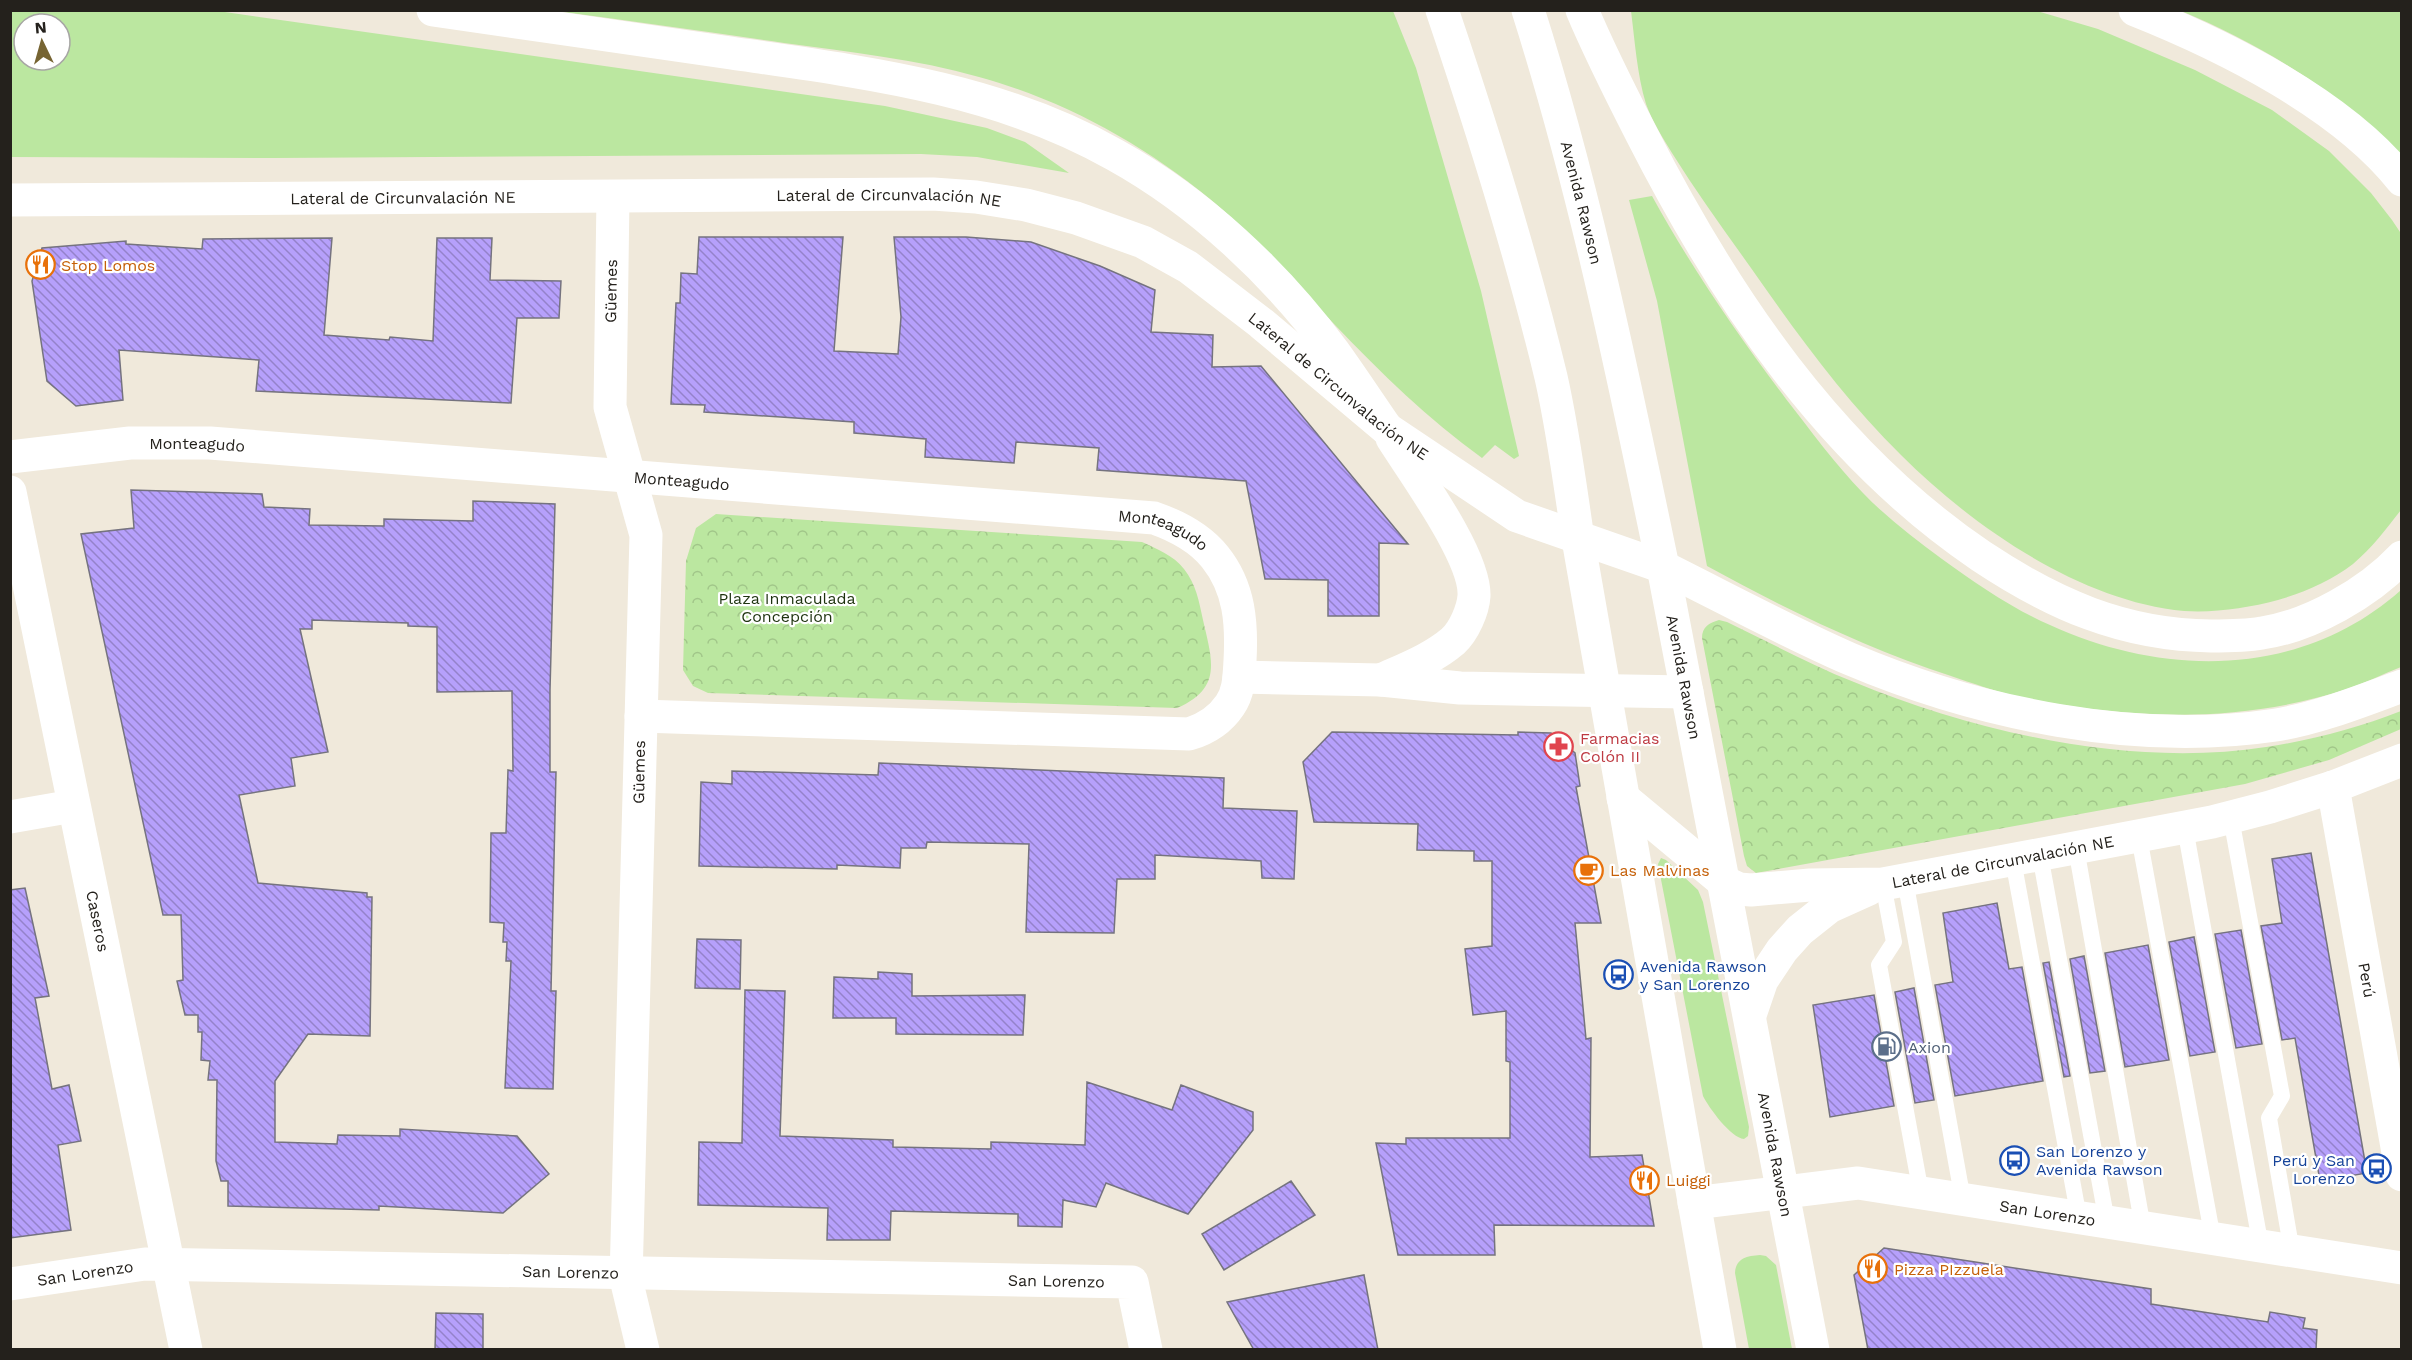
<svg xmlns="http://www.w3.org/2000/svg" width="2412" height="1360" viewBox="0 0 2412 1360" font-family="'Work Sans',sans-serif">
<style>
.green{fill:#bbe7a0;fill-rule:evenodd}
.park{fill:url(#park-crowns)}
.building{fill:url(#building-back-hatch);stroke:#75737f;stroke-width:1.5}
.lines{fill:none;stroke-linecap:round;stroke-linejoin:round}
.service{stroke:#fff;stroke-width:16}
.minor{stroke:#fff;stroke-width:33}
.tertiary{stroke:#fff;stroke-width:33}
.primary{stroke:#fff;stroke-width:33}
.trunk{stroke:#fff;stroke-width:33}
.motorway{stroke:#fff;stroke-width:33}
.labels{text-anchor:middle;dominant-baseline:central;stroke-width:4.5;stroke-linejoin:round;paint-order:stroke}
.street-label{font-size:16px;fill:#24211c;stroke:#fff}
.food-label{font-size:16px;fill:#c56008;stroke:#fff;text-anchor:start}
.park-label{font-size:16px;fill:#1e330f;stroke:#fff}
.health-label{font-size:16px;fill:#be3a42;stroke:#fff;text-anchor:start}
.transit-label{font-size:16px;fill:#164399;stroke:#fff;text-anchor:start}
.service-label{font-size:16px;fill:#4e5e75;stroke:#fff;text-anchor:start}
</style>
<defs>
<pattern id="park-crowns" width="20" height="18" patternUnits="userSpaceOnUse" patternTransform="scale(1.5)"><rect width="20" height="18" fill="#bbe7a0"/><path d="M2 6a3 3 0 1 1 6 0M12 15a3 3 0 1 1 6 0" fill="none" stroke="#a1c689"/></pattern>
<pattern id="building-back-hatch" width="6" height="6" patternUnits="userSpaceOnUse" patternTransform="scale(1.5)"><rect width="6" height="6" fill="#b6a0fb"/><path d="M-1 5l2 2M0 0l6 6M5-1l2 2" fill="none" stroke="#9482ca"/></pattern>
</defs>
<rect width="100%" height="100%" fill="#f0e9db"/>
<path class="green" d="M218,11L885,106L987,128L1025,142L1069,173L977,157L921,154L275,158L11,157V11ZM24,24H60V60H24Z
M556,11H1393L1416,68L1481,291L1519,456L1514,459L1495,445L1482,458C1428,419 1381,373 1335,325C1294,283 1256,237 1210,199C1143,144 1063,100 979,77C916,59 849,52 784,43C708,32 632,21 556,11Z
M1631,11H2037L2098,29L2195,70L2272,110L2329,151L2371,193L2392,220L2402,235L2401,510C2386,529 2372,548 2353,564C2331,581 2305,592 2278,600C2248,608 2215,613 2184,611C2080,601 1973,527 1901,455C1844,399 1797,334 1751,268C1724,230 1697,193 1672,153C1663,138 1652,121 1646,104C1637,74 1635,42 1631,11Z
M2181,11H2401V157C2384,140 2366,122 2347,107C2298,68 2239,35 2181,11Z
M1652,196C1691,267 1737,334 1786,399C1811,431 1835,464 1863,493C1887,518 1915,539 1942,559C1975,583 2011,608 2050,625C2166,678 2302,678 2401,590V667C2383,674 2365,683 2347,689C2241,724 2124,720 2015,696C1994,691 1972,683 1951,676C1866,648 1785,609 1707,566L1657,301L1629,200Z
M1661,858L1666,860L1698,890L1703,902L1749,1127L1748,1136L1744,1139C1731,1138 1709,1108 1703,1096L1658,864Z
M1760,1255L1766,1256L1776,1265L1792,1349H1749L1735,1273C1736,1258 1747,1256 1760,1255Z"/>
<path class="park" d="M716,514L1142,542C1157,549 1173,555 1184,569C1196,584 1199,601 1203,620C1212,660 1223,688 1177,708L708,693L693,686L683,670L686,561L696,528Z
M1719,620L1727,622C1769,642 1811,665 1854,682C1978,733 2132,768 2266,747C2312,740 2358,728 2401,711V729L2329,760L2245,784L1756,873L1747,866L1744,856L1702,638C1702,627 1709,623 1719,620Z"/>
<path class="building" d="M699,237H843L834,351L898,354L901,317L894,237H966L1031,242L1100,266L1155,290L1151,332L1213,335L1212,367L1261,366L1408,544L1379,543V616H1328V580L1265,579L1246,481L1097,470L1099,448L1016,442L1014,463L925,457L926,439L854,433V422L704,412L705,405L671,404L676,303H680L681,273L697,274Z
M332,238L324,335L389,340L390,337L433,341L437,238H492L490,280L561,281L559,318H517L511,403L256,391L259,360L119,350L123,400L76,406L47,381L32,281L42,248L126,241V244L202,249L203,239Z
M131,490L262,494L264,507L310,509L309,525L384,526V519L473,521V501L555,504L550,690V772H556L551,991H556L553,1089L505,1088L511,961H506L507,942H503L504,923L490,922L491,833H506L508,770L513,771L512,691L437,692V627L408,626V623L312,620V629H300L328,752L291,758L295,786L239,795L258,883L367,893V897H372L370,1036L308,1034L275,1081V1142L337,1144L338,1135L400,1136V1129L517,1136L549,1174L503,1213L379,1206V1210L228,1206V1181H221L216,1161L217,1080H208L210,1061L201,1060L202,1032H198V1015H185L177,981L183,980L181,915H163L81,534L134,528Z
M1332,732L1518,735V732L1551,733L1575,753L1580,786L1576,787L1601,923H1575L1586,1039L1591,1038L1590,1157L1642,1155L1654,1226L1494,1225L1495,1255H1398L1376,1143L1406,1144V1138H1510V1062L1506,1061V1011L1473,1015L1465,949L1492,946V861H1474V851L1417,850L1418,824L1314,822L1303,762Z
M879,763L1224,778L1223,808L1297,811L1294,879L1262,878L1261,861L1155,855V879H1117L1114,933L1026,932L1029,844L927,842L926,848H901L900,868L837,865V869L699,866L701,782L732,784V771L878,775Z
M2311,853L2367,1173L2320,1181L2295,1038L2282,1040L2261,926L2282,923L2272,859Z
M25,888L49,996L35,998L52,1089L69,1085L81,1141L58,1145L71,1230L10,1238V890Z
M1997,903L2009,969L2022,967L2043,1081L1955,1096L1935,985L1953,982L1943,913Z
M2241,930L2262,1044L2236,1048L2215,934Z
M2194,937L2215,1052L2190,1056L2169,942Z
M697,939L741,940L740,989L695,988Z
M2148,945L2169,1060L2125,1067L2105,953Z
M2084,956L2105,1071L2090,1073L2070,959Z
M2049,962L2070,1076L2064,1077L2043,963Z
M878,972L912,974V996L1025,995L1023,1035L896,1034V1018H833L834,977L878,979Z
M1914,988L1934,1100L1915,1103L1895,992Z
M745,990L785,991L780,1136L893,1140V1147L991,1149V1142L1085,1145L1087,1082L1172,1110L1181,1085L1253,1112V1130L1188,1214L1106,1183L1096,1207L1063,1200L1062,1227L1018,1226V1214L891,1211L890,1240H827L828,1208L698,1205L699,1142L742,1143Z
M1874,995L1894,1106L1830,1117L1813,1005Z
M1291,1181L1315,1215L1224,1270L1202,1234Z
M1884,1248L2151,1289V1304L2268,1322L2270,1312L2305,1318L2303,1328L2317,1330L2316,1350H1868L1854,1275Z
M1364,1275L1378,1350H1254L1227,1302Z
M436,1313L483,1314V1350H435Z"/>
<g class="lines">
<path class="service" d="M2231,818L2282,1096L2269,1118L2292,1252
M2185,828L2261,1247
M2139,837L2213,1239
M2076,848L2143,1228
M2040,855L2107,1222
M2013,860L2079,1218
M1905,880L1963,1200
M1883,884L1894,942L1879,965L1921,1193"/>
<g class="minor">
<path d="M613,197L610,407L646,535L626,1279L643,1350"/>
<path id="s1" d="M10,457L130,443H210L1154,518C1177,526 1199,537 1215,557C1240,588 1242,624 1240,661C1239,677 1239,692 1230,705C1220,720 1206,729 1189,734L641,716"/>
<path id="s2" d="M10,492L186,1350"/>
<path d="M1239,677L1381,680L1460,688L1687,692"/>
<path id="s3" d="M2333,787L2402,1175"/>
<path d="M10,817L73,806"/>
<path id="s4" d="M10,1284L145,1264L1132,1282L1146,1350"/>
</g>
<g class="tertiary">
<path id="s5" d="M10,200L933,194L976,197L1026,205L1076,218L1143,242L1188,267L1261,323L1387,429L1517,516L1663,567"/>
<path d="M1381,680C1405,669 1432,659 1453,641C1464,631 1473,610 1474,596C1476,557 1414,473 1392,438"/>
<path id="s6" d="M1623,798L1724,882L1739,889L1751,890L1810,885L1883,884L2212,822L2270,807L2333,787L2402,760"/>
<path d="M1750,1015L1762,980L1782,950L1800,930L1829,907L1869,889"/>
<path id="s7" d="M1694,1203L1858,1183L2402,1268"/>
</g>
<g class="primary">
<path d="M1578,539L1720,1350"/>
<path id="s8" d="M1663,567L1813,1350"/>
</g>
<g class="trunk">
<path d="M1442,10C1483,131 1521,253 1551,377C1563,430 1570,485 1578,539"/>
<path id="s9" d="M1528,10C1586,193 1624,380 1663,567"/>
</g>
<path class="motorway" d="M433,10C532,24 632,39 731,53C863,72 998,88 1115,155C1200,202 1276,274 1334,352C1352,377 1369,403 1387,429
M1582,10C1600,53 1621,94 1642,135C1724,296 1829,453 1981,556C2053,604 2123,635 2211,636C2228,636 2245,636 2262,633C2311,626 2369,592 2402,557
M2135,10C2223,45 2342,104 2402,180
M1663,567C1725,598 1786,631 1850,659C1980,714 2135,746 2276,725C2319,718 2361,701 2402,686"/>
</g>
<defs>
<symbol id="restaurant-ring" viewBox="-11 -11 22 22"><circle r="9.5" fill="#fff" stroke="#e8710a" stroke-width="1.5"/><path d="M-5-6h1v4h1v-4h1v4h1v-4h1v5L-1.5 .5V6h-2V.5L-5-1ZM5-6V6H3V1.5H1.5Q1.5-4 5-6Z" fill="#e8710a"/></symbol>
<symbol id="pharmacy-ring" viewBox="-11 -11 22 22"><circle r="9.5" fill="#fff" stroke="#e0444e" stroke-width="1.5"/><path d="M-2-6h4v4h4v4h-4v4h-4v-4h-4v-4h4Z" fill="#e0444e"/></symbol>
<symbol id="cafe-ring" viewBox="-11 -11 22 22"><circle r="9.5" fill="#fff" stroke="#e8710a" stroke-width="1.5"/><path d="M-5.5-4.5H6V0H3Q3 3.5 0 3.5H-2.5Q-5.5 3.5-5.5 0ZM3-3.2v2h1.7v-2ZM-6 4.5H4V6H-6Z" fill="#e8710a"/></symbol>
<symbol id="bus-ring" viewBox="-11 -11 22 22"><circle r="9.5" fill="#fff" stroke="#1a4fb4" stroke-width="1.5"/><path d="M-5-6H5V4H4V6H2V4H-2V6H-4V4H-5ZM-3.5-4V0h7V-4ZM-3.5 1.2v1.5H-2V1.2ZM2 1.2v1.5H3.5V1.2Z" fill="#1a4fb4"/></symbol>
<symbol id="fuel-ring" viewBox="-11 -11 22 22"><circle r="9.5" fill="#fff" stroke="#5c6f8a" stroke-width="1.5"/><path d="M-5.5-6h7V0h2V4h1.3V-2.5L3-4.5l.8-.8L6-3V5H2.5V1h-1V6h-7ZM-4.2-4.7v3.2H.2V-4.7Z" fill="#5c6f8a"/></symbol>
</defs>
<g fill-rule="evenodd">
<use href="#restaurant-ring" x="24" y="248" width="33" height="33"/>
<use href="#pharmacy-ring" x="1542" y="730" width="33" height="33"/>
<use href="#cafe-ring" x="1572" y="854" width="33" height="33"/>
<use href="#bus-ring" x="1602" y="958" width="33" height="33"/>
<use href="#fuel-ring" x="1870" y="1030" width="33" height="33"/>
<use href="#bus-ring" x="1998" y="1144" width="33" height="33"/>
<use href="#bus-ring" x="2360" y="1152" width="33" height="33"/>
<use href="#restaurant-ring" x="1628" y="1164" width="33" height="33"/>
<use href="#restaurant-ring" x="1856" y="1252" width="33" height="33"/>
</g>
<g class="labels">
<g class="street-label">
<text stroke="none"><textPath href="#s5" startOffset="393">Lateral de Circunvalación NE</textPath></text>
<text stroke="none"><textPath href="#s5" startOffset="879">Lateral de Circunvalación NE</textPath></text>
<text stroke="none"><textPath href="#s9" startOffset="200">Avenida Rawson</textPath></text>
<text transform="translate(611 291) rotate(-89)">Güemes</text>
<text stroke="none"><textPath href="#s5" startOffset="1383">Lateral de Circunvalación NE</textPath></text>
<text stroke="none"><textPath href="#s1" startOffset="188">Monteagudo</textPath></text>
<text stroke="none"><textPath href="#s1" startOffset="674">Monteagudo</textPath></text>
<text stroke="none"><textPath href="#s1" startOffset="1160">Monteagudo</textPath></text>
<text stroke="none"><textPath href="#s8" startOffset="112">Avenida Rawson</textPath></text>
<text transform="translate(639 772) rotate(-89)">Güemes</text>
<text stroke="none"><textPath href="#s6" startOffset="414">Lateral de Circunvalación NE</textPath></text>
<text stroke="none"><textPath href="#s2" startOffset="438">Caseros</textPath></text>
<text stroke="none"><textPath href="#s3" startOffset="196">Perú</textPath></text>
<text stroke="none"><textPath href="#s8" startOffset="598">Avenida Rawson</textPath></text>
<text stroke="none"><textPath href="#s7" startOffset="357">San Lorenzo</textPath></text>
<text stroke="none"><textPath href="#s4" startOffset="562">San Lorenzo</textPath></text>
<text stroke="none"><textPath href="#s4" startOffset="76">San Lorenzo</textPath></text>
<text stroke="none"><textPath href="#s4" startOffset="1048">San Lorenzo</textPath></text>
</g>
<g class="food-label">
<text x="61" y="265">Stop Lomos</text>
<text x="1610" y="870">Las Malvinas</text>
<text x="1666" y="1180">Luiggi</text>
<text x="1894" y="1269">Pizza PIzzuela</text>
</g>
<g class="park-label">
<text x="787" y="598">Plaza Inmaculada<tspan x="787" dy="18">Concepción</tspan></text>
</g>
<g class="health-label">
<text x="1580" y="738">Farmacias<tspan x="1580" dy="18">Colón II</tspan></text>
</g>
<g class="transit-label">
<text x="1640" y="966">Avenida Rawson<tspan x="1640" dy="18">y San Lorenzo</tspan></text>
<text x="2036" y="1151">San Lorenzo y<tspan x="2036" dy="18">Avenida Rawson</tspan></text>
<text x="2355" y="1160" text-anchor="end">Perú y San<tspan x="2355" dy="18">Lorenzo</tspan></text>
</g>
<g class="service-label">
<text x="1908" y="1047">Axion</text>
</g>
</g>
<rect width="2412" height="1360" fill="none" stroke="#24211c" stroke-width="24"/>
<g transform="translate(42 42) rotate(355)"><circle r="28" fill="#ffffff" stroke="#a7a6a4" stroke-width="1.5"/>
<path d="M0-4.5L10 22L0 15L-10 22Z" fill="#766432"/>
<text y="-9" font-size="16" font-weight="bold" text-anchor="middle" fill="#24211c">N</text>
</g>
</svg>
